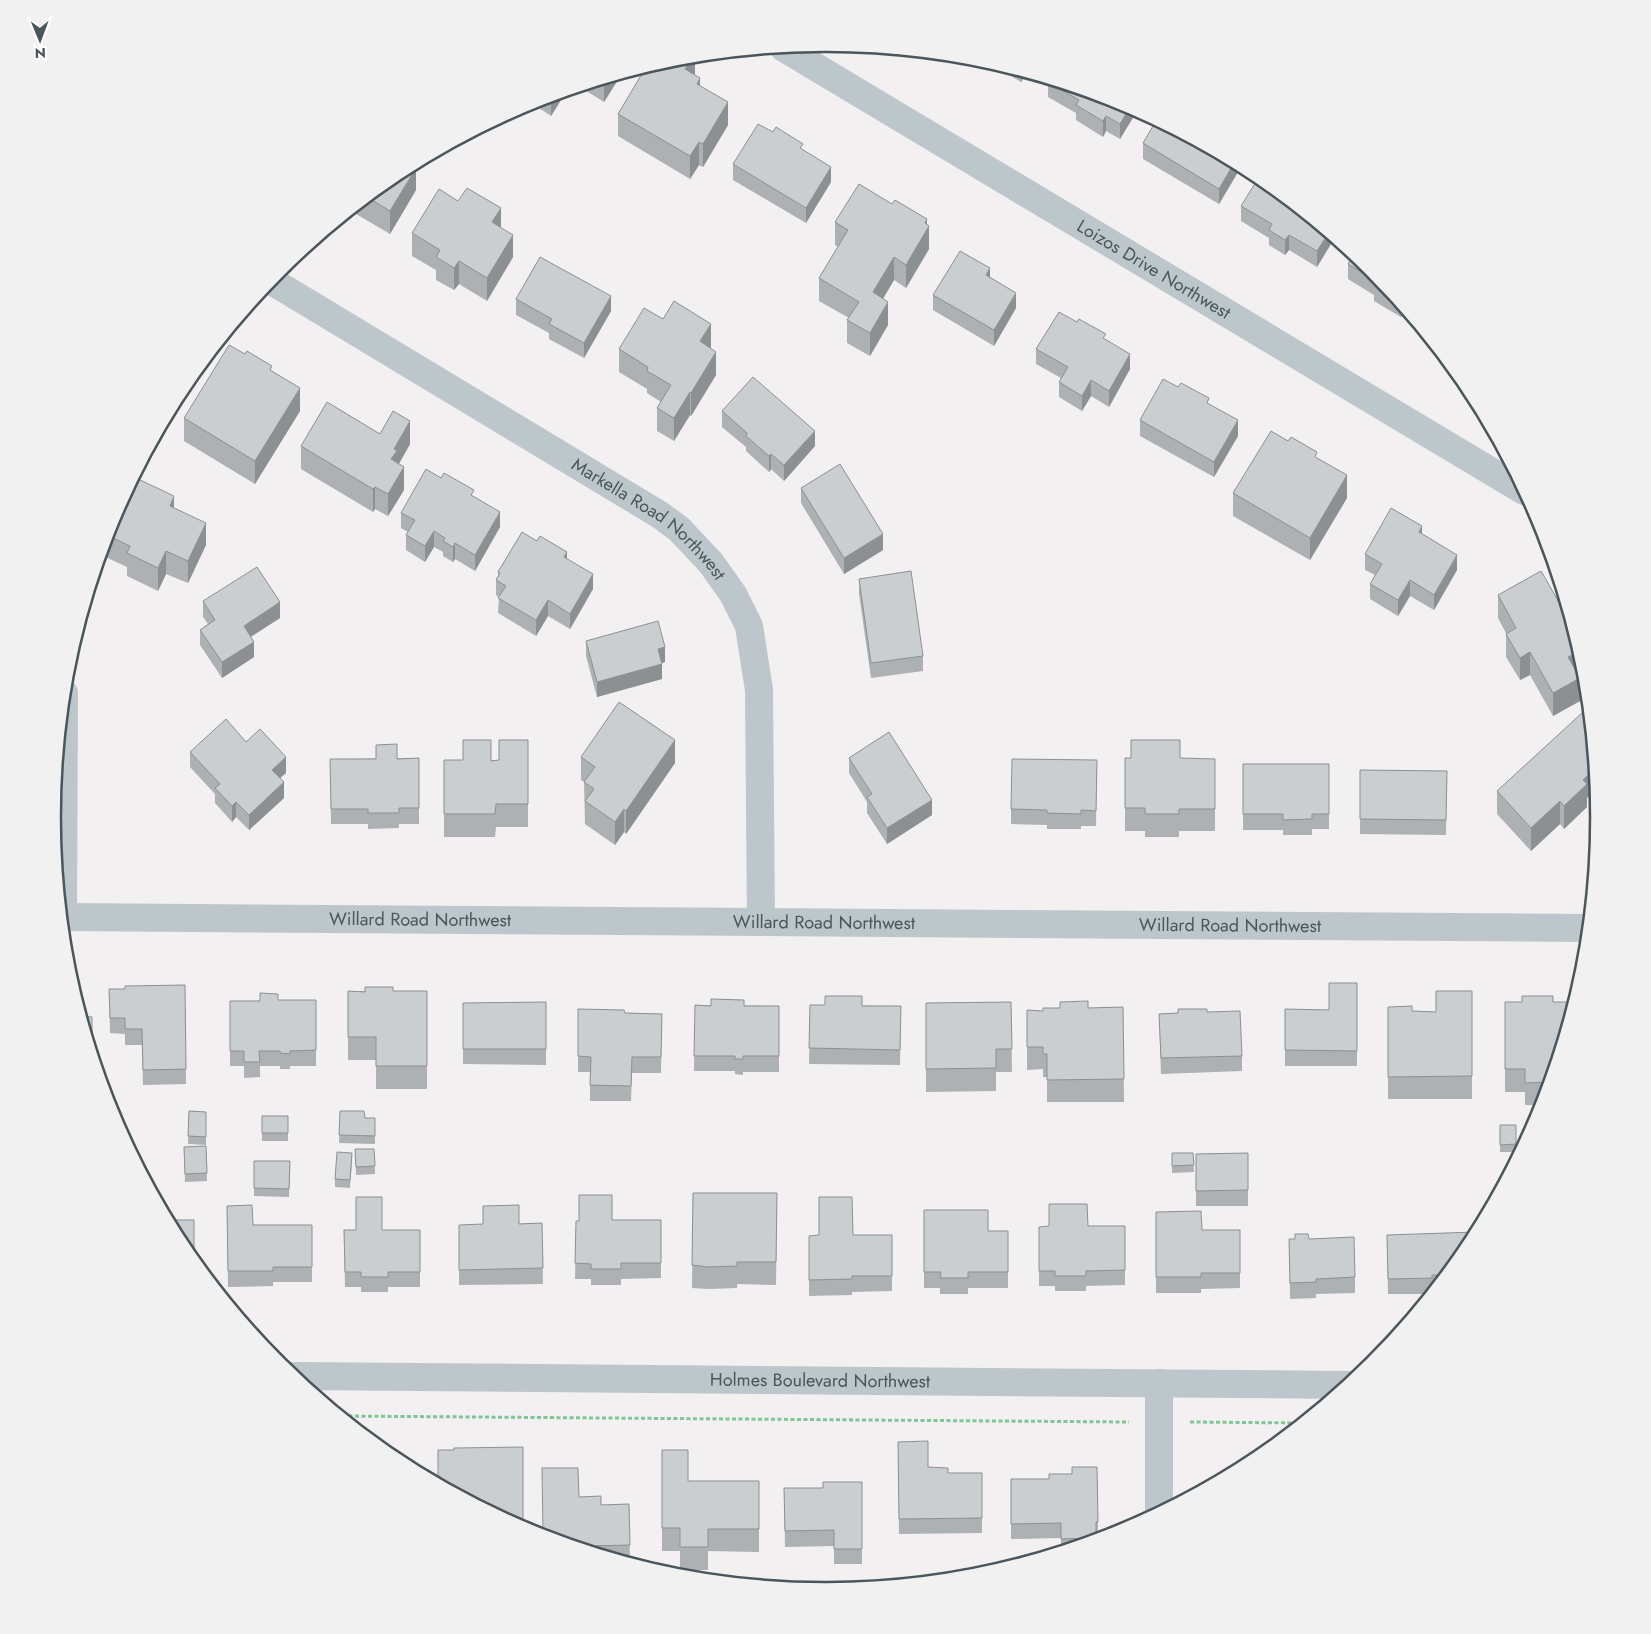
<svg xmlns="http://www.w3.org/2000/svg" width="1651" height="1634" viewBox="0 0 1651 1634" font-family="Jost,sans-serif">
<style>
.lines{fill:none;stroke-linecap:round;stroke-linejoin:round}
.path{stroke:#7fc596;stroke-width:3;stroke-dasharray:4 2.5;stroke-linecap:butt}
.minor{stroke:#bdc6cb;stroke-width:28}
.wall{fill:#aeb1b3}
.shaded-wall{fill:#8d9092}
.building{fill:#caced0;stroke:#8d9092}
.labels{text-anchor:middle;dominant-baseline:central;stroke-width:5;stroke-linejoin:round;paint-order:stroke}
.street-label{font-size:18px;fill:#4a565b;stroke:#fff}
.rim{fill:none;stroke:#4a565b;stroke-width:2.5}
</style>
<rect width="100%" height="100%" fill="#f2f0f0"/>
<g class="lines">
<path class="path" d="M342,1416L1129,1422
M1190,1422L1300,1423"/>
<g class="minor">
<path id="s1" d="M784,48L1524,491"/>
<path id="s2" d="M270,280L660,515L679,529L711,563L733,594L749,626L759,690L761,922"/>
<path id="s3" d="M62,917L1588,928"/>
<path d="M63,917L64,693"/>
<path id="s4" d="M294,1376L1347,1385"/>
<path d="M1159,1383V1511"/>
</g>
</g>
<path class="wall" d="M695,57V75L700,86L728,125L703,167L699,165L690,179L618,136V114Z
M988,62L1026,74L1021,82Z
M621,75L604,102L580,87Z
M1048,82L1122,103L1137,111L1120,139L1106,131L1103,137L1076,120V113L1048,97Z
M566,92L551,116L530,102Z
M1143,143L1241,167L1219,204L1143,159Z
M803,150L831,182L806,223L733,180V164Z
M396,174L416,190L390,234L351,211Z
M1241,206L1334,239L1317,267L1289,250L1285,255L1269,245V238L1241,221Z
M835,222L927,225L929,249L906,288L894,280L883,299L888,325L870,356L847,343V320L849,318L819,301V278L838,247L835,245Z
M501,227L513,257L487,301L459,284L454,290L436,280V270L412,256V233Z
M1348,264L1372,270L1408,314L1404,312L1401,317L1374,301V295L1348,279Z
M990,277L1016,308L994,346L933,310V295Z
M516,299L611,311L584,358L549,339V333L516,315Z
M663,319L711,347L710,348L716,375L691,416L690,415L674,441L657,431V408L661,402L647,393V389L619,372V349Z
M1106,339L1130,369L1109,407L1091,396L1082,411L1059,397V382L1061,378L1036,364V349Z
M272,371L300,411L255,484L184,441V418Z
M1209,404L1238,436L1214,477L1140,436V420Z
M722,411L815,446L784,481L771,469L769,472L746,451V447L722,427Z
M410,444L399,464L404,490L388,516L375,509L373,512L301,469V446Z
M801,488L883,550L844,574L801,503Z
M1233,493L1347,498L1310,560L1233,516Z
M130,496L174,508L206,545L188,583L166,574L158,591L127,576V567L101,555L111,521Z
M474,497L500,527L475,571L455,559L453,562L443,556V552L434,547L425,562L406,550V535L408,532L401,528V513Z
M1422,534L1457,570L1434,610L1410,596L1398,616L1370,599V584L1375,575L1365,570V554Z
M567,559L593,589L570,629L548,616L536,636L498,613L499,597L496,595V580L498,576V572Z
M859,579L923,656V671L871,678L859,594Z
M1498,595L1584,671L1578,674L1580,701L1553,716L1530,675L1520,680L1506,657V633L1498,618Z
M203,601L280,618L251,637L254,657L222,678L200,645V630L208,624L203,617Z
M586,641L665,662L662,663V679L597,697L586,656Z
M1589,718L1596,790L1587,798V807L1564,829L1560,824L1531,851L1497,814V791Z
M528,740V827H496L495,837H444V760H499Z
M246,742L286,773L280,778L284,798L249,830L236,817L232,822L215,803V794L190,767V752Z
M581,757L675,763L626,834L624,832L615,845L585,824L584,782L581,780Z
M419,758V824H399V828L368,829V824H331L330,759Z
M849,758L932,815L887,844L867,813V802L849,773Z
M1125,758L1215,759V831H1179V837H1145V831H1125Z
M1097,760L1096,826H1081V829H1047V825L1011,824V809Z
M1243,764H1329V829H1312V835H1283V830H1243Z
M1360,770L1447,771L1446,835L1360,834Z
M1357,983V1066H1285V1009L1329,1010Z
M185,985L186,1084L143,1085L142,1045H125V1034L110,1033L109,989H125Z
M348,991H427V1089H376V1060H348Z
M1472,991V1099H1388V1007L1412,1011L1436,1012Z
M316,1000V1066H290V1069H280V1066H260V1077L244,1078V1066H230V1001Z
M546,1002V1065L463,1064V1003Z
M1011,1002L1012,1072H996V1091L926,1092V1003Z
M1505,1002H1574L1542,1105H1525V1092H1505Z
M695,1005L779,1006V1072H743V1075L735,1074V1071H694Z
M810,1005L901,1006L900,1065L809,1064Z
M1123,1007L1124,1102H1047V1077H1043V1069L1027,1070V1010L1043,1011L1088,1008Z
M578,1009L625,1013L662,1014L661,1073H632L631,1101H590V1072H578Z
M1207,1012L1242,1056V1071L1161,1074L1159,1014Z
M189,1111L206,1112V1145L188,1144Z
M340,1111L365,1118H375V1144L339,1143Z
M262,1116H288V1141H262Z
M1500,1125H1516V1152H1500Z
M206,1146L207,1181L185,1182L184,1147Z
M355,1149H374L375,1174L356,1175Z
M1172,1153H1193L1194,1172L1172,1173Z
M1248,1153V1206H1196V1154Z
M254,1161H290L289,1197L254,1196Z
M352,1161L350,1188L335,1187V1179Z
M693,1193H777L776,1285L737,1284V1288L708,1289L692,1288Z
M227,1206L253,1225H312V1282H273V1286L228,1287Z
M924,1210L988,1231H1008V1288H968V1294H940V1288H924Z
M1156,1212L1202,1230H1240V1288L1201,1289V1293H1156Z
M661,1220V1278L621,1279V1285H591V1279H575L576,1221Z
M542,1223L543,1284L459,1285V1225Z
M1125,1226V1285L1086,1286V1291H1055V1286H1039V1227Z
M344,1230H420V1287H388V1292H361V1287H345Z
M892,1235V1291L852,1292V1295L809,1296V1236Z
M1387,1235L1468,1247L1430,1294H1388Z
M1289,1239H1309L1355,1277V1293L1316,1294V1298L1290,1299Z
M898,1442L928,1467L948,1473H982V1533L899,1534Z
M662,1450L688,1481H759V1552L708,1551V1570H680V1551H662Z
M1097,1467L1098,1538H1096V1539L1061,1550V1538L1011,1539V1479H1049L1072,1474Z
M862,1482V1564H834V1546L785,1547L784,1488H823Z
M579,1497L601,1505L629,1504L630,1562L543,1535Z"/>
<path class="shaded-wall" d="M693,57H695V77L685,69Z
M1021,72L1026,74L1021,82Z
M621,75L604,102V80Z
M700,78V101L697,84Z
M566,92L551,116V96Z
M728,102V125L703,167V144Z
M1130,107L1137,111L1120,139V124Z
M1106,116V131L1103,137V121Z
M699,142V165L690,179V156Z
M1234,163L1241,167L1219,204V189Z
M831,167V182L806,223V208Z
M416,168V190L390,234V211Z
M501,208V231L492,222Z
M927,219V229L929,226V249L906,288V265L925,223Z
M1328,234L1334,239L1317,267V251Z
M513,235V257L487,301V278Z
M1289,235V250L1285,255V240Z
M894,257V280L873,315V292Z
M459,261V284L454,290V268Z
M990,268V284L986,275Z
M1016,293V308L994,346V330Z
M611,296V311L584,358V343Z
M888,302V325L870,356V333Z
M1401,305L1404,308V312L1401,317Z
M711,324V347L700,364V341Z
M716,352V375L691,416V393Z
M1130,354V369L1109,407V391Z
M1091,380V396L1082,411V396Z
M300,388V411L255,484V461Z
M690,392V415L674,441V418Z
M1238,420V436L1214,477V462Z
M410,421V444L397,467L391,459L394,449Z
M815,431V446L784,481V465Z
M771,454V469L769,472V456Z
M404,467V490L388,516V494Z
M1347,475V498L1310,560V538Z
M375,487V509L373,512V489Z
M174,496V519L170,506Z
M500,512V527L475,571V555Z
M206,523V545L188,583V561Z
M1422,526V542L1419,532Z
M434,531V547L425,562V546Z
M883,534V550L844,574V558Z
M455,543V559L453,562V547Z
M166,551V574L158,591V568Z
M567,552V567L564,557Z
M1457,555V570L1434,610V595Z
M593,574V589L570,629V614Z
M1410,580V596L1398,616V600Z
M548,600V616L536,636V620Z
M280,602V618L244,641V626Z
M254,642V657L222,678V662Z
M665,647V662L658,664V649Z
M1579,651L1584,666V671L1568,680V657Z
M1530,652V675L1520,680V658Z
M662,664V679L597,697V682Z
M1580,678V701L1553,716V693Z
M675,740V763L626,834V811Z
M286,757V773L272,785V770Z
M1594,770L1596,790L1587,798V807L1564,829V806L1583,780Z
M284,782V798L249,830V815Z
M932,800V815L887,844V828Z
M1560,801V824L1531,851V828Z
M236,802V817L232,822V806Z
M624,809V832L615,845V822Z"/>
<path class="building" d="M693,57L685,69L700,78L697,84L728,102L703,144L699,142L690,156L618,114L646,67L675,59Z
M1049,81L1122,103L1130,107L1120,124L1106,116L1103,121L1076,105L1079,100L1048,82Z
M1156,121L1234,163L1219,189L1143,143Z
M758,124L773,132L776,127L803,144L800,148L831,167L806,208L733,164Z
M412,165L416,168L390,211L367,197L396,174Z
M1259,177L1328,234L1317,251L1289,235L1285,240L1269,230L1272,224L1241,206Z
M859,184L892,204L895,200L927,219L925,223L929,226L906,265L894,257L873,292L888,302L870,333L847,320L859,302L819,278L848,230L835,222Z
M467,188L501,208L492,222L513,235L487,278L459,261L454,268L436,257L440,250L412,233L439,189L458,201Z
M960,251L990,268L986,275L1016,293L994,330L933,295Z
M1353,255L1372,270L1395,297L1374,285L1377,281L1348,264Z
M540,257L611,296L584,343L549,324L552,319L516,299Z
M674,301L711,324L700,341L716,352L691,393L690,392L674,418L657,408L671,385L647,371L648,367L619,349L644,308L663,319Z
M1059,312L1077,322L1079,319L1106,334L1103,338L1130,354L1109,391L1091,380L1082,396L1059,382L1068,367L1036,349Z
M229,345L245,354L247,351L272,366L270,370L300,388L255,461L184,418Z
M753,377L815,431L784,465L771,454L769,456L746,436L747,433L722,411Z
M1163,379L1178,387L1181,383L1209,398L1207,403L1238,420L1214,462L1140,420Z
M327,402L380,434L393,411L410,421L394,449L397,451L391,459L404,467L388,494L375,487L373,489L301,446Z
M1271,431L1288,441L1291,437L1317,452L1315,457L1347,475L1310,538L1233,493Z
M840,464L883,534L844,558L801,488Z
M426,469L441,478L444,473L474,490L471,495L500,512L475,555L455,543L453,547L443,541L445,538L434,531L425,546L406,535L415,520L401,513Z
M138,479L174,496L170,506L206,523L188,561L166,551L158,568L127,553L130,546L107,535L111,521L126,494L130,496Z
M1391,508L1422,526L1419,532L1457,555L1434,595L1410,580L1398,600L1370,584L1382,564L1365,554Z
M522,532L537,541L540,536L567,552L564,557L593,574L570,614L548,600L536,620L498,598L506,586L496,580L500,573L498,572Z
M257,567L280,602L244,626L254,642L222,662L200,630L215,620L203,601Z
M911,571L923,656L871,663L859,579Z
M1541,571L1572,625L1579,651L1568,657L1580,678L1553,693L1530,652L1520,658L1506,634L1516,628L1498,595Z
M658,621L665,647L658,649L662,664L597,682L586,641Z
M619,702L675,740L626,811L624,809L615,822L585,801L594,789L584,782L595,767L581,757Z
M1583,712L1589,718L1594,769L1583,780L1587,784L1564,806L1560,801L1531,828L1497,791Z
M226,719L246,742L260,729L286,757L272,770L284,782L249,815L236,802L232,806L215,788L220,784L190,752Z
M889,732L932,800L887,828L867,797L872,794L849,758Z
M463,740H491V761L499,760V740H528V804H496L495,814H444V760H463Z
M1131,740H1180V758L1215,759V809H1179V814H1145V808H1125V758H1131Z
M397,744V759L419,758V808H399V813H368V809H331L330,759H376V745Z
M1012,759L1097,760L1096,811L1081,810V814L1047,813V810L1011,809Z
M1243,764H1329V814H1312V819L1283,820V814H1243Z
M1360,770L1447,771L1446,820L1360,819Z
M1329,983H1357V1051L1285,1050V1009L1329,1010Z
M185,985L186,1069L143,1070L142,1029H125V1018H110L109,989H125V986Z
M365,987H393V991H427V1066H376V1037H348V991L365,992Z
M74,990H77V1001Z
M1436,991H1472V1076L1388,1077V1007L1412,1006V1011L1436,1012Z
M260,993L278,994V1000H316V1050L290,1051V1054L280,1053V1051H259L260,1062H244V1051H230V1001H260Z
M825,996H862V1006H901L900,1050L809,1048L810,1005H825Z
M1522,996H1553V1002H1574L1549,1082L1525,1083V1069H1505V1002H1522Z
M711,999L744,1000V1006H779V1056H743V1059H735V1056H694L695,1005L711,1006Z
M1088,1001V1008L1123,1007L1124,1079L1047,1080V1054H1043V1047H1027V1010L1043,1011V1008H1060V1002Z
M546,1002V1049H463V1003Z
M1011,1002L1012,1049H996V1068L926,1069V1003Z
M578,1009L624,1010L625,1013L662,1014L661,1057H632L631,1086L590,1085L591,1057L578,1056Z
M1178,1009H1207V1012L1240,1011L1242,1056L1161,1058L1159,1014L1178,1013Z
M82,1016L92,1017V1042H90Z
M189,1111L206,1112V1137L188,1136Z
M340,1111H364L365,1118H375V1136L339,1135Z
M262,1116H288V1133H262Z
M1500,1125H1516V1144L1500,1145Z
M206,1146L207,1173L185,1174L184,1147Z
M355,1149H374L375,1166L356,1167Z
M337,1152L352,1153L350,1180L335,1179Z
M1172,1153H1193L1194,1165L1172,1166Z
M1248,1153V1190L1196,1191V1154Z
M254,1161H290L289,1189L254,1188Z
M693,1193H777L776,1262H737V1266L708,1267L692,1265Z
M579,1195H612V1220H661V1263H621V1269H591V1264L575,1263L576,1221H579Z
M356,1197H382V1230H420V1272H388V1277H361V1272H345L344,1230H356Z
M819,1197H852L853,1235H892V1276H852V1279L809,1280V1236L819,1235Z
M1049,1204H1087L1088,1226H1125V1270L1086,1271V1276H1055V1271H1039V1227L1049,1226Z
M252,1205L253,1225H312V1267H273V1271H228L227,1206Z
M519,1205V1224L542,1223L543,1268L459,1270V1225L483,1224V1206Z
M924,1210H988V1231H1008V1272H968V1278H940L941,1272H924Z
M1201,1211L1202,1230H1240V1273H1201V1277H1156V1212Z
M169,1220H194V1260L182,1246Z
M1476,1232L1468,1247L1445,1275H1432V1278L1388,1279L1387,1235Z
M1295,1234H1308L1309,1239L1354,1237L1355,1277L1316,1279V1282L1290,1283L1289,1239H1295Z
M928,1441V1467L948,1468V1473H982V1518L899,1519L898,1442Z
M523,1447V1528L438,1482V1450H454V1448Z
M662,1450H688V1481H759V1529H708V1547H680V1528H662Z
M1249,1459H1256L1249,1463Z
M1072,1467H1097L1098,1522H1096V1538L1061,1539V1523L1011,1524V1479H1049V1474H1072Z
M542,1468H578L579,1497L601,1496V1505L629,1504L630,1545L585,1546V1548L543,1535Z
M823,1482H862V1549H834V1530L785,1531L784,1488H823Z"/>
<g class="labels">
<g class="street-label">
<text stroke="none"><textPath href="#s1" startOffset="431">Loizos Drive Northwest</textPath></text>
<text stroke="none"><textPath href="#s2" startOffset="449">Markella Road Northwest</textPath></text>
<text stroke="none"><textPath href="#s3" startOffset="358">Willard Road Northwest</textPath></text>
<text stroke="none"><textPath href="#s3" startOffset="762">Willard Road Northwest</textPath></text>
<text stroke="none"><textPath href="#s3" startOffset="1168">Willard Road Northwest</textPath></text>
<text stroke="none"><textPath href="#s4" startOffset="526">Holmes Boulevard Northwest</textPath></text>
</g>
</g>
<path d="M0 0H1651V1634H0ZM825 52H826A764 764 0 0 1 1590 816V818A764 764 0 0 1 826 1582H825A764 764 0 0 1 61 818V816A764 764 0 0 1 825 52Z" fill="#f1f1f2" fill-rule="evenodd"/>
<path class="rim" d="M825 52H826A764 764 0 0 1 1590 816V818A764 764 0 0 1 826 1582H825A764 764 0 0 1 61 818V816A764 764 0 0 1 825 52Z"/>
<g transform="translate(40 40) rotate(179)" stroke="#ffffff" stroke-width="4" paint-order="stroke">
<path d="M0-4L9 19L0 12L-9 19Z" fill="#4a565b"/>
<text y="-8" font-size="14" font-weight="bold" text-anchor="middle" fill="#4a565b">N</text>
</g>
</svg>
